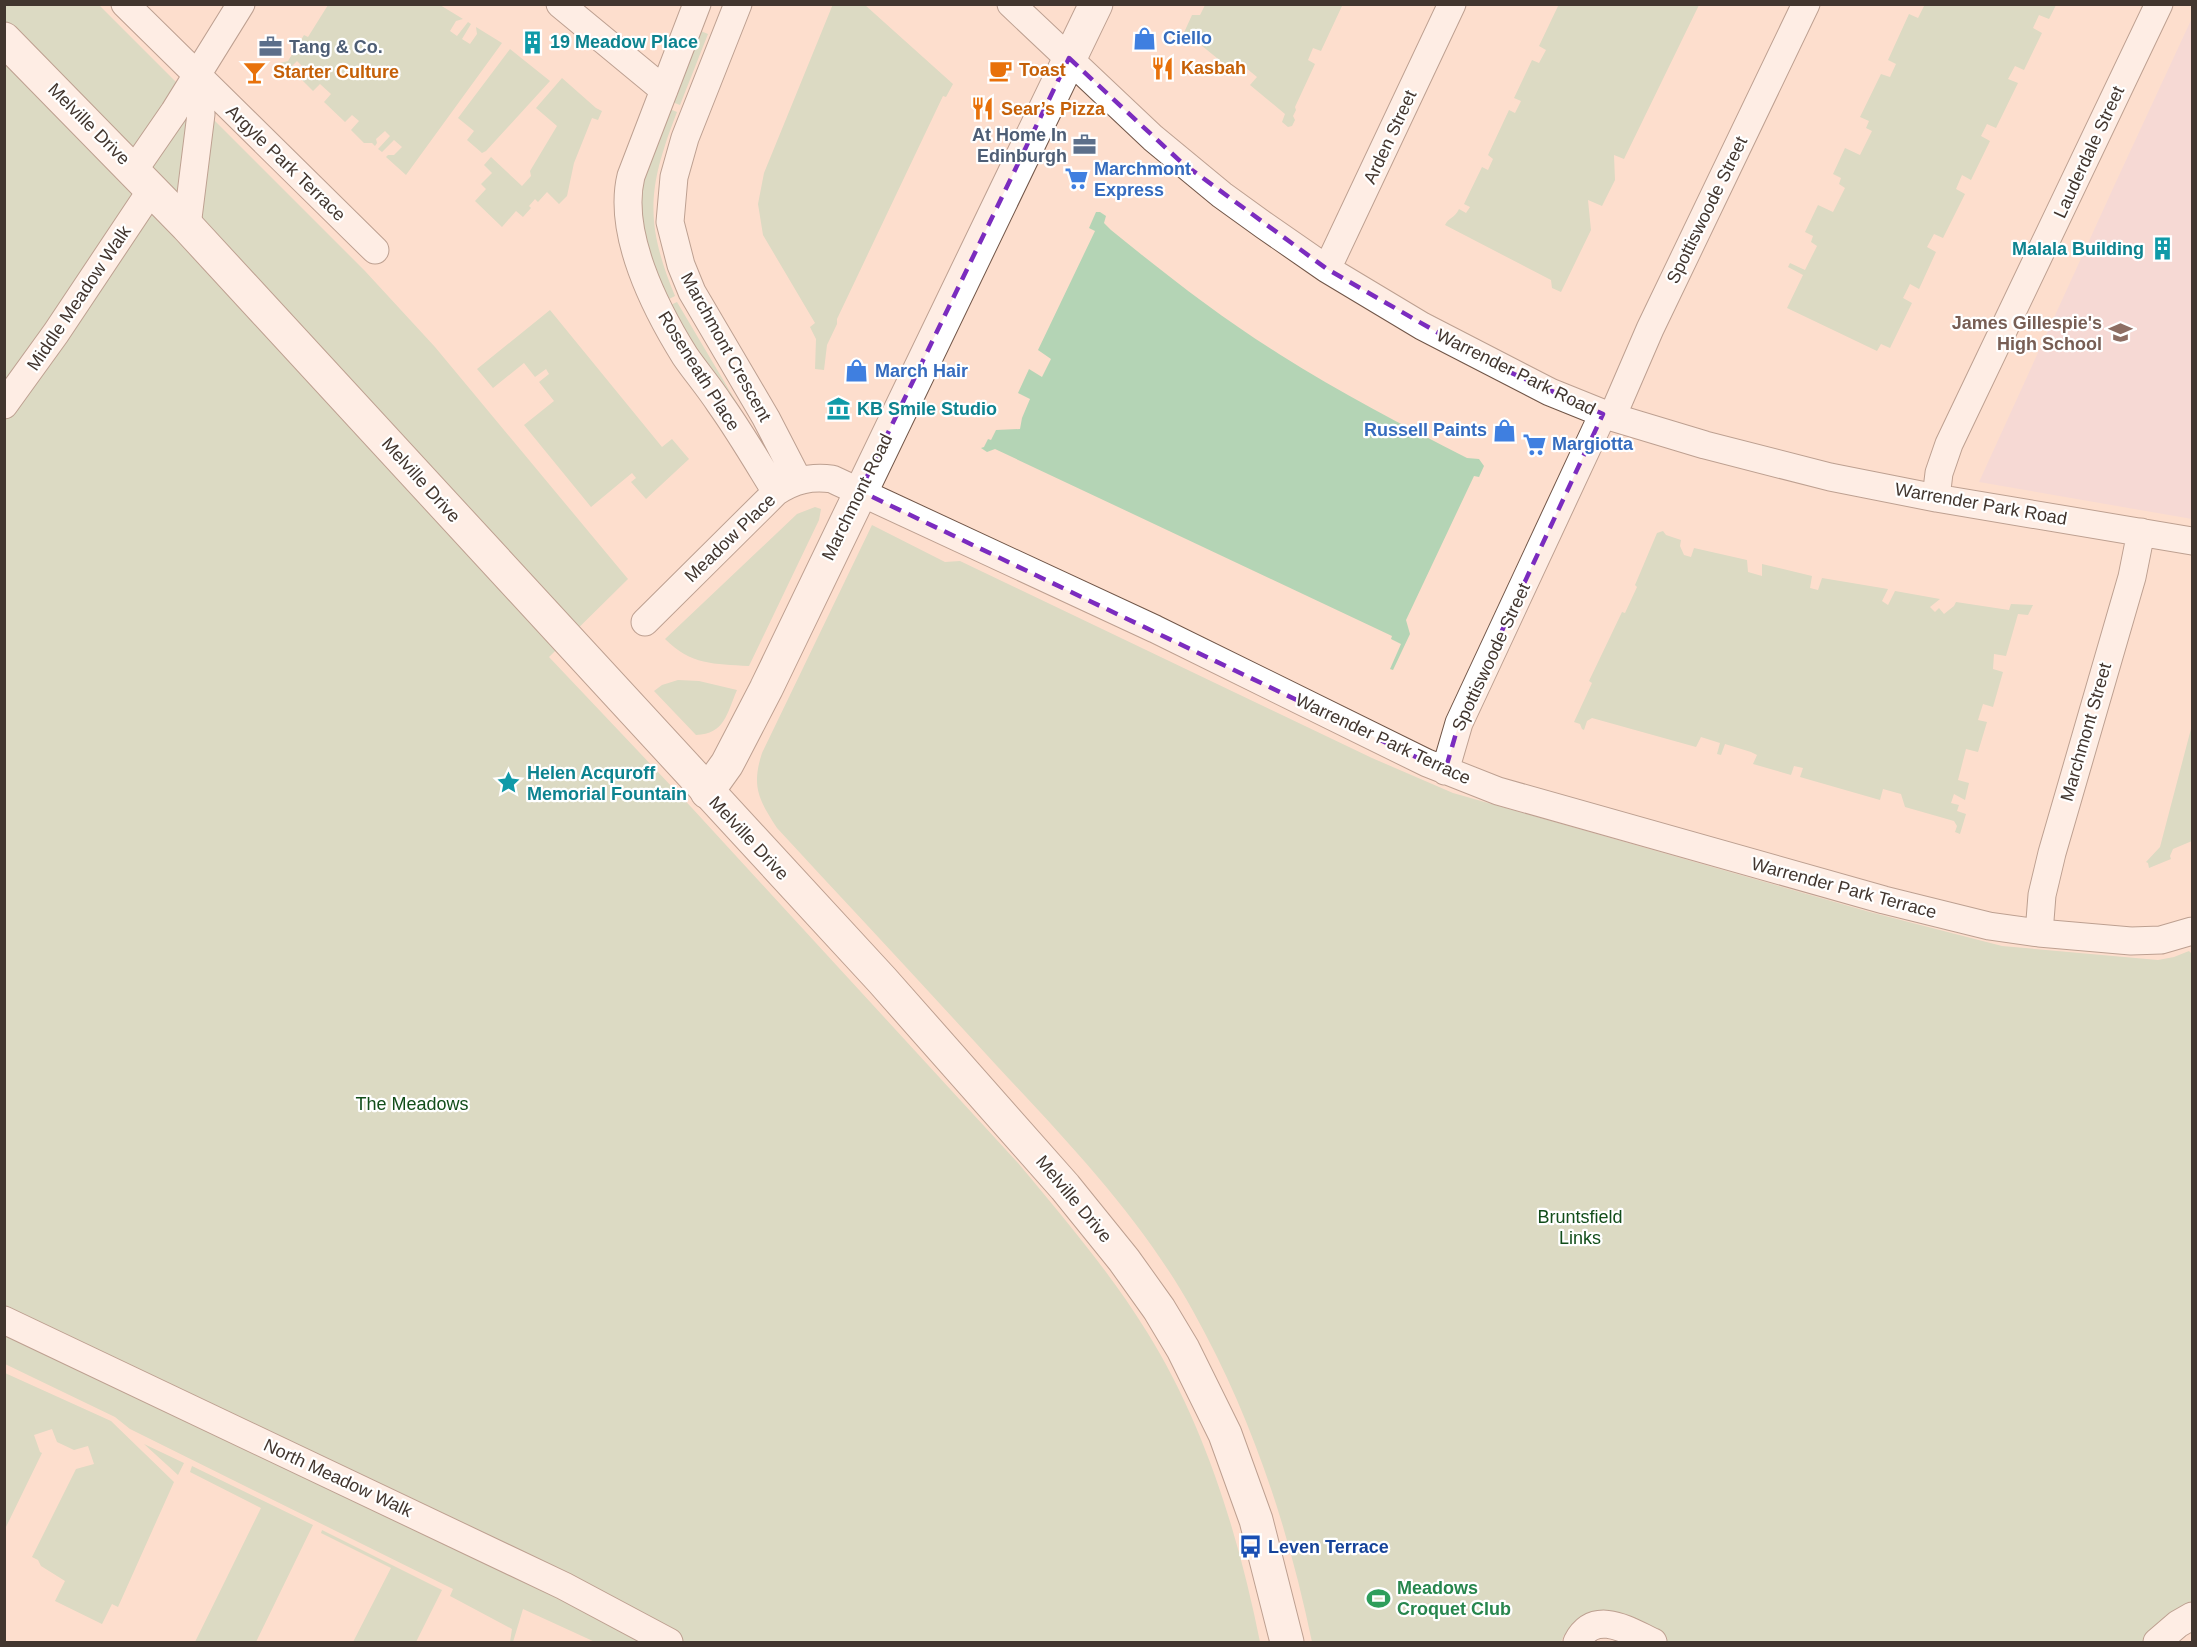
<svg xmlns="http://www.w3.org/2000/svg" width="2197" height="1647" viewBox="0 0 2197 1647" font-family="Helvetica,sans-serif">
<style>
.education{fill:#edd3db}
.green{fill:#b4d4b5}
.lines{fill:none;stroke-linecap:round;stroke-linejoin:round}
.street-casing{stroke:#705547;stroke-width:29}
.secondary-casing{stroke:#705547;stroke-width:35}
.primary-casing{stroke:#705547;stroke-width:35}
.street{stroke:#fff;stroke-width:27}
.secondary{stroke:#fff;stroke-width:33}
.primary{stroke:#fff;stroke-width:33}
.marked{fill:none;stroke:#7b2cbf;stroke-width:4.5;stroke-dasharray:12 8;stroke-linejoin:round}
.labels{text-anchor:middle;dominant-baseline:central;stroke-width:4.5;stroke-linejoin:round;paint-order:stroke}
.shop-label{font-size:18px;font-weight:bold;fill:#366cbe;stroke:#fff;text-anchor:start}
.culture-label{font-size:18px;font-weight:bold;fill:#0d838f;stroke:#fff;text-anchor:start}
.service-label{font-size:18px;font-weight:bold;fill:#4e5e75;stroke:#fff;text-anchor:start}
.food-label{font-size:18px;font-weight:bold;fill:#c56008;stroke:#fff;text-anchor:start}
.street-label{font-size:18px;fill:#42362f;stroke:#fff}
.education-label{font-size:18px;font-weight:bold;fill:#785e54;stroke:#fff;text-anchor:end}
.park-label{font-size:18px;fill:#124d1a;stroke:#fff}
.transit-label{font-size:18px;font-weight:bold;fill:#164399;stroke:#fff;text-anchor:start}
.leisure-label{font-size:18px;font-weight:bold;fill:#27864d;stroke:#fff;text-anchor:start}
</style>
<rect width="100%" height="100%" fill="#fddecd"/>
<path class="education" d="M2192,18V519L1979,482L2115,184Z"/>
<path class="green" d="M833,4L865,5L953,84L946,97L943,96L837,319V324L827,345L824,370L815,369L816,339L810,327L815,323L763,235L758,204L764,173Z
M1339,4L1342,6L1321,51L1313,48L1308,60L1315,64L1295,107L1296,110L1293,116L1295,120L1292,126L1288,127L1282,122L1285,114L1250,85L1257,77L1246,68L1239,76L1196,41L1190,44L1182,37L1192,15H1200L1205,5Z
M1559,4L1699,5L1624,159L1614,155L1615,180L1602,206L1588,200L1591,230L1561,292L1552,288L1551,280L1445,225C1448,218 1455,218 1459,209L1466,213L1470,207L1464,204L1482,167L1488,170L1493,159L1488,155L1509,110L1515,113L1521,101L1514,98L1532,60L1539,63L1546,50L1539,46Z
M4,5H99L365,271L435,347L628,579L549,657L692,808L1018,1163C1063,1217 1110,1272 1147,1332C1205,1425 1239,1537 1260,1642H595L523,1609L513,1642H510L512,1629L450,1596L453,1589L130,1429L115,1417L5,1364Z
M328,5H440L463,19L456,21L450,31L457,36L468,22L471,24L462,39L470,44L477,34L476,27L502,43L406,175L386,157L388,155H394L402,147L394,140L382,152L378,149L390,136L385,131L376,139L377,143L375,146L372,143H364L351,130L359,121L352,115L345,122L324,102L331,94L320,84L313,91L296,74L303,67L297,61L290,68L281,70L280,63L288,61L304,35L308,37Z
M1921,5H2056L2049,19L2039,15L2033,28L2042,33L2024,70L2015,66L2008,79L2018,83L1996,128L1987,124L1981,136L1990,141L1971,180L1962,175L1956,189L1965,194L1943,238L1934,234L1927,247L1936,252L1919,289L1910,284L1903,298L1912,303L1890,348L1881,344L1877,351L1787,308L1803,275L1788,267L1790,263L1805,270L1817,246L1811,242L1813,236L1805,232L1818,205L1833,212L1845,188L1839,184L1841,178L1833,174L1845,148L1860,155L1872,131L1866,128L1869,121L1860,117L1881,74L1890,77L1896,64L1888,60L1909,14L1918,18L1924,6Z
M696,29L708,34L680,105L667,100Z
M510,49L550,81L486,151L482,153L467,140L474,131L458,118Z
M562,78L596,108L602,111L598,120L592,118L574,163L567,196L559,204L547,192L538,202L535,199L529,206L531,208L523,217L516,211L502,227L475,201L486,189L481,184L492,173L484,165L491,157L522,186L531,176L530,171L557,126L536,108Z
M665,107L677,112C648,187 644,221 675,296L663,302L635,212Z
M1096,212H1100L1106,216L1104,223L1111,230C1165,274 1220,317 1279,354C1340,393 1403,425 1467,458L1479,459L1484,466L1479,477L1474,476L1406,620L1410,634L1393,670L1390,669L1401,644L1391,639L1392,636L995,449L987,452L981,448L984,447L988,439L991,440L996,430L1020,429L1022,418L1030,399L1018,393L1029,369L1042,377L1051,359L1038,350L1095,231L1089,228Z
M677,302L757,437L666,307Z
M550,310L662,447L672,439L689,459L646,499L631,482L636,478L632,473L591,507L524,425L554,401L539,382L549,374L546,369L535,377L524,363L493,388L477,369Z
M815,507L821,509L819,520L749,666C714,664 691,665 665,639L797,514Z
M872,525L945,562L960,561L1372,758L1453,793L1870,912L2002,946L2158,960L2174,957L2189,951L2192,954V1606L2155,1629L2143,1642H1665L1581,1625L1564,1635L1561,1642H1312C1288,1526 1251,1415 1193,1311C1142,1219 1068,1142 997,1066C924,986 850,907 777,828C759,800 751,787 762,753Z
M1663,531L1666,535L1681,540L1680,546L1684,555L1691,557L1694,548L1747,560L1748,572L1762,576V564L1812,576L1810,588L1818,590L1822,578L1888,589L1882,601L1888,605L1895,591L1940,599L1930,607L1935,612L1939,608L1944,614L1954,606L1956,602L2009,610L2011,604L2033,605L2028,615L2018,614L2006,656L1994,654L1993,669L2003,672L1993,707L1983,704L1978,720L1987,722L1978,752L1966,749L1958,780L1969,783L1965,800L1954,794L1951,803L1959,805L1957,811L1966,814L1960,834L1955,832L1957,826L1954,821L1905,807L1901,794L1883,789L1880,800L1800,777L1803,768L1794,766L1791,775L1753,764L1757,755L1751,752L1725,744L1721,755L1717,754L1720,743L1701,737L1696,747L1592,718L1587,721L1584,730L1582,729L1580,724L1574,722L1592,683L1589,681L1622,612L1625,613L1637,587L1635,585L1657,533Z
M678,680L699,681L737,690C727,713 725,734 696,735L654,691L662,685Z
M2192,725V841L2173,849L2170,856L2171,859L2149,868L2148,863L2146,862L2160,847Z
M5,1373L111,1421L174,1482L118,1607L112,1604L102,1624L55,1601L65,1581L41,1566L38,1560L32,1557L76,1469L94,1464L88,1446L74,1450L57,1442L52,1429L34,1435L40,1452L42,1453L5,1529Z
M144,1444L184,1463L178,1475Z
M192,1466L313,1525L256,1642H195L261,1508L190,1472Z
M322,1530L442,1590L416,1642H353L391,1568L321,1533Z"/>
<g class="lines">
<defs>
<path id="street" d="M125,4L375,250
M560,4L664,90
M697,4L631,176C617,233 655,308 685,356C696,372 709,387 720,404C740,432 758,463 776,492
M738,4L685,138L674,177L670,222L681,265L692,292L766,418L798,480
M1011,4L1153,138L1222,195L1265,226L1327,269L1422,326L1550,392L1612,417L1705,445L1830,477L1936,498L2192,541
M134,170L174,112L241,4
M187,226L201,114L196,76
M1327,269L1452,4
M4,405L56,333L152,189
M1612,417L1650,329L1806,4
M1936,498L1939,473L1949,444L2159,4
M645,622L776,492C794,480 811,476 832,479L1155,629L1427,763L1498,791L1884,900L1989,926L2039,933L2131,941L2161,940L2192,931
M1445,771L1459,723L1603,414
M2039,933L2042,895L2052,853L2132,577L2141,532
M4,1320L564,1586L669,1642
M1577,1642C1595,1608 1629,1631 1653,1642
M2157,1642L2178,1624L2192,1616"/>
<path id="secondary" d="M707,792L727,764L766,689L1096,4"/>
<path id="primary" d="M4,39L187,226L882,980L1065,1187L1124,1260L1159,1309L1183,1349L1225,1434L1256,1520L1287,1642"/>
</defs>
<use href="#street" class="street-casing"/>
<use href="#secondary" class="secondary-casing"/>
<use href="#primary" class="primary-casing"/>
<use href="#street" class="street"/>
<use href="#secondary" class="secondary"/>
<use href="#primary" class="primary"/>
</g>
<path d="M0 0H2197V1647H0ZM1069,58L1181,162L1327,269L1496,366L1603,414L1459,723L1445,771L860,491Z" fill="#fddecd" fill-opacity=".55" fill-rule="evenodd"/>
<path class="marked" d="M1069,58L1181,162L1327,269L1496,366L1603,414L1459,723L1445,771L860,491Z"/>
<defs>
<symbol id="shop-bare" viewBox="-9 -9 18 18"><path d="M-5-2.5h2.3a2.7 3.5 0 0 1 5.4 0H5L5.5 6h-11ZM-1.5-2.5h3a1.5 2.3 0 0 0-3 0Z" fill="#3f7fe0" stroke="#fff" stroke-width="2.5" paint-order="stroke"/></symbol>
<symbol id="building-bare" viewBox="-9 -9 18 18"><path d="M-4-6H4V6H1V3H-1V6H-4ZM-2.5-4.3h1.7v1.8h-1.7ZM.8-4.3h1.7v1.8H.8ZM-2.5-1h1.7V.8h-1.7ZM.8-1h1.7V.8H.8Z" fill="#0f9aa8" stroke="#fff" stroke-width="2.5" paint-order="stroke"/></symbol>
<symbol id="office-bare" viewBox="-9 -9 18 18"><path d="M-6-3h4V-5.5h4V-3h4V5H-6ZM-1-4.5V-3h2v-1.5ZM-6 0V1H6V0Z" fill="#5c6f8a" stroke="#fff" stroke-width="2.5" paint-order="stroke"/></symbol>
<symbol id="restaurant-bare" viewBox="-9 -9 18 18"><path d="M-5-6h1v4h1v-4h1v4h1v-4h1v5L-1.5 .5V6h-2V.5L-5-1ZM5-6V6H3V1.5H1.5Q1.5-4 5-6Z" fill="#e8710a" stroke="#fff" stroke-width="2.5" paint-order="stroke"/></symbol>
<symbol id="cafe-bare" viewBox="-9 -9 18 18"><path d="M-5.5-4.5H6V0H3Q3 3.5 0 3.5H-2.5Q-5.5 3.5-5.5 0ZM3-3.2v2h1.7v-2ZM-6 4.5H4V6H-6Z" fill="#e8710a" stroke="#fff" stroke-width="2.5" paint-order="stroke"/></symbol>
<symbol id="bar-bare" viewBox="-9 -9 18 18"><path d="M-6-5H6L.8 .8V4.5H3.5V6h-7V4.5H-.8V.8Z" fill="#e8710a" stroke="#fff" stroke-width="2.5" paint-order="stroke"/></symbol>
<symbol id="supermarket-bare" viewBox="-9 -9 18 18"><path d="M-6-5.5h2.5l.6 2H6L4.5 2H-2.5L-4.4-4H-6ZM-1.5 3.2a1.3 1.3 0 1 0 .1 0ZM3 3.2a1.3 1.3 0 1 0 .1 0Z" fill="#3f7fe0" stroke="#fff" stroke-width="2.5" paint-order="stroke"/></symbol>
<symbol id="school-bare" viewBox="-9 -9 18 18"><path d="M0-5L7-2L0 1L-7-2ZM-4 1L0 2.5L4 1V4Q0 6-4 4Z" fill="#8d6e63" stroke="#fff" stroke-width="2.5" paint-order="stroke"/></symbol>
<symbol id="museum-bare" viewBox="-9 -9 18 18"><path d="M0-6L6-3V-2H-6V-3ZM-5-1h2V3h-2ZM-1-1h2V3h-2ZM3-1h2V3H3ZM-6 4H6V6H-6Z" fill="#0f9aa8" stroke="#fff" stroke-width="2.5" paint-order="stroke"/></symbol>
<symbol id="sight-bare" viewBox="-9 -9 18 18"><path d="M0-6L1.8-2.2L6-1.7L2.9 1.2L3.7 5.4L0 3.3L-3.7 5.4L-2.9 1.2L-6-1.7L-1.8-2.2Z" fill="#0f9aa8" stroke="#fff" stroke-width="2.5" paint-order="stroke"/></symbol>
<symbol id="bus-bare" viewBox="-9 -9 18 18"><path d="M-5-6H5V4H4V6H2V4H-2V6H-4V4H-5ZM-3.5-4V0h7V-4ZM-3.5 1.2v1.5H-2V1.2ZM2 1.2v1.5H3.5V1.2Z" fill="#1a4fb4" stroke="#fff" stroke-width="2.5" paint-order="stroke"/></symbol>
<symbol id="stadium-bare" viewBox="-9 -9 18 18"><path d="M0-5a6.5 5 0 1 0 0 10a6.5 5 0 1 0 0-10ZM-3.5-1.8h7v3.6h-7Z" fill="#2e9e5b" stroke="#fff" stroke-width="2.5" paint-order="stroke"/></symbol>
</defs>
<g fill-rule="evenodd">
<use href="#shop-bare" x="1128" y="22" width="33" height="33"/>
<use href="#building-bare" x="516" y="26" width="33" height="33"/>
<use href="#office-bare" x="254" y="30" width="33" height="33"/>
<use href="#restaurant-bare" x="1146" y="52" width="33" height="33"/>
<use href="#cafe-bare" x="984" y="54" width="33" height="33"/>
<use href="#bar-bare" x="238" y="56" width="33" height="33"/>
<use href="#restaurant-bare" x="966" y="92" width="33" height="33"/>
<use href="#office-bare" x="1068" y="128" width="33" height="33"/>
<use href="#supermarket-bare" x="1060" y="162" width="33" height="33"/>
<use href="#building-bare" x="2146" y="232" width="33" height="33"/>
<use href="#school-bare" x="2104" y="316" width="33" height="33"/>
<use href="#shop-bare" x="840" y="354" width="33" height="33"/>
<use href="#museum-bare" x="822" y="392" width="33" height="33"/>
<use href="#shop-bare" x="1488" y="414" width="33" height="33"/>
<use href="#supermarket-bare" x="1518" y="428" width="33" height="33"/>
<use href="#sight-bare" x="492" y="766" width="33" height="33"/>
<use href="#bus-bare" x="1234" y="1530" width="33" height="33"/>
<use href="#stadium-bare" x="1362" y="1582" width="33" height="33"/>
</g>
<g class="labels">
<g class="shop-label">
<text x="1163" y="38">Ciello</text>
<text x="1094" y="169">Marchmont<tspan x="1094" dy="21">Express</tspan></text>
<text x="875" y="371">March Hair</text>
<text x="1487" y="430" text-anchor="end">Russell Paints</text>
<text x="1552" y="444">Margiotta</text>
</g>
<g class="culture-label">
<text x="550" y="42">19 Meadow Place</text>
<text x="2144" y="249" text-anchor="end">Malala Building</text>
<text x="857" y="409">KB Smile Studio</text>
<text x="527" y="773">Helen Acquroff<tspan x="527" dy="21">Memorial Fountain</tspan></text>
</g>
<g class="service-label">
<text x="289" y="47">Tang &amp; Co.</text>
<text x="1067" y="135" text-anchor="end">At Home In<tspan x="1067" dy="21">Edinburgh</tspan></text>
</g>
<g class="food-label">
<text x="1181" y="68">Kasbah</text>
<text x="1019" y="70">Toast</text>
<text x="273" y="72">Starter Culture</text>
<text x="1001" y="109">Sear’s Pizza</text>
</g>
<g class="street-label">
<text transform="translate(89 124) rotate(45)">Melville Drive</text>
<text transform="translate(1390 137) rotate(-65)">Arden Street</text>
<text transform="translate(2089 152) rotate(-65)">Lauderdale Street</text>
<text transform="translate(286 163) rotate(44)">Argyle Park Terrace</text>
<text transform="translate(1707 210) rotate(-64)">Spottiswoode Street</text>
<text transform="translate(79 298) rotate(-56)">Middle Meadow Walk</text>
<text transform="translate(726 347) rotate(61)">Marchmont Crescent</text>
<text transform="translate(699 371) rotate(58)">Roseneath Place</text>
<text transform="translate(1516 372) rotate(26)">Warrender Park Road</text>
<text transform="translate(421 480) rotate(48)">Melville Drive</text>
<text transform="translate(857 497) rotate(-64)">Marchmont Road</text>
<text transform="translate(1981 504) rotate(10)">Warrender Park Road</text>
<text transform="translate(730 538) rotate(-44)">Meadow Place</text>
<text transform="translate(1491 657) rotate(-65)">Spottiswoode Street</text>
<text transform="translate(2086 732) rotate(-74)">Marchmont Street</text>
<text transform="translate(1383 739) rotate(25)">Warrender Park Terrace</text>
<text transform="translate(749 838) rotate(47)">Melville Drive</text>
<text transform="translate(1844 888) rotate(15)">Warrender Park Terrace</text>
<text transform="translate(1074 1199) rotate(50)">Melville Drive</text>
<text transform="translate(338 1478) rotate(25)">North Meadow Walk</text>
</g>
<g class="education-label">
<text x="2102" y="323">James Gillespie's<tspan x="2102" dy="21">High School</tspan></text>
</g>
<g class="park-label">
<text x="412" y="1104">The Meadows</text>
<text x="1580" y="1217">Bruntsfield<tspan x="1580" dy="21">Links</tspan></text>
</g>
<g class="transit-label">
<text x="1268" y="1547">Leven Terrace</text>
</g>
<g class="leisure-label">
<text x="1397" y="1588">Meadows<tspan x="1397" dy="21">Croquet Club</tspan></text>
</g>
</g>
<rect width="2197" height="1647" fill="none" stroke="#42362f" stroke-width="12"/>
</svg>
